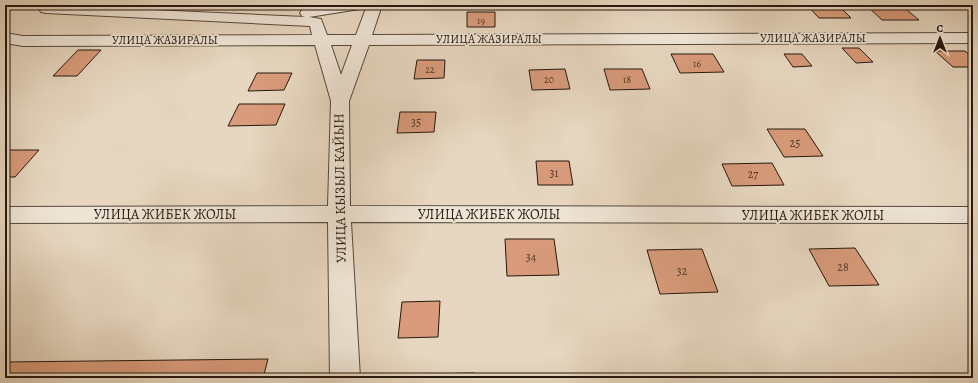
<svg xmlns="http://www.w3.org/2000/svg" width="978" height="383" viewBox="0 0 978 383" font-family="Alegreya,serif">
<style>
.building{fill:#d99b7b;stroke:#24180f}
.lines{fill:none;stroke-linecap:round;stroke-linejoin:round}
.minor-casing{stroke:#55483b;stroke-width:2}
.minor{fill:#efe5d6;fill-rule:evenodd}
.labels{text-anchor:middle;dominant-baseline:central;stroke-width:3.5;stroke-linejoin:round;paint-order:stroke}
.far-number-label{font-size:10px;fill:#51392a}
.far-street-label{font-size:12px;fill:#24180f;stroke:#efe5d6}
.number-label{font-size:12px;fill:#51392a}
.street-label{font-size:14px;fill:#24180f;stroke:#efe5d6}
</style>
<rect width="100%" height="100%" fill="#e7d7c0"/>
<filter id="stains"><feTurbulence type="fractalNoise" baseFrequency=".005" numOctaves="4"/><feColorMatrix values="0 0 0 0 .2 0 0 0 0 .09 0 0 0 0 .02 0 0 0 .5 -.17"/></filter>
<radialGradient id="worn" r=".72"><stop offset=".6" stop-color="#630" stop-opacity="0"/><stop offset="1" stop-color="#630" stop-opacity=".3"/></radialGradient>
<path class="building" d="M807,5H838L851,18H819Z
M866,5H901L919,20H882Z
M467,12H495V27H467Z
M842,48H859L873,62L856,63Z
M78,50H101L77,76H53Z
M935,51H965L973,58V67H953Z
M671,54H713L724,72L680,73Z
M784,54H802L812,66L793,67Z
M417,60H445L444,78L414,79Z
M565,69L570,89L532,90L529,70Z
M604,69H642L650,89L610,90Z
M257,73H292L284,90L248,91Z
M239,104H285L276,125L228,126Z
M400,112H436L434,132L397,133Z
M767,129H805L823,156L784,157Z
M9,150H39L15,177H5V154Z
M536,161H569L573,185H538Z
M772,163L784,185L732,186L722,164Z
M505,239H554L559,275L507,276Z
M855,248L879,285L829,286L809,249Z
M702,249L718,292L660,294L647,250Z
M440,301L438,337L398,338L402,302Z
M268,359L263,378H5V362Z
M474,373V378H423V374Z"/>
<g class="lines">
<defs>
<path id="minor" d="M44,5L305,17L302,16L300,13L302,10C328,3 355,5 382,5L372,35L973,33V43L369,45L349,101L350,206L973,207V223L351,222L360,378H330L328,222L5,223V207L328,206L331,101L315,45L23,46L5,43V33L23,36L312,35L310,26L46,13L41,12L39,9L41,6ZM366,8L356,35H327L321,19L309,17ZM331,45H352L341,75Z"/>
</defs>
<use href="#minor" class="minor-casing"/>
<use href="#minor" class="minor"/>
</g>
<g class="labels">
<g class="far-number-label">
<text x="481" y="20">19</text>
<text x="697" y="63">16</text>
<text x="430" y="69">22</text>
<text x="549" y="79">20</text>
<text x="627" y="79">18</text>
</g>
<g class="far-street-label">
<text x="813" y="38">УЛИЦА ЖАЗИРАЛЫ</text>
<text x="489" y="39">УЛИЦА ЖАЗИРАЛЫ</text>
<text x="165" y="40">УЛИЦА ЖАЗИРАЛЫ</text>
</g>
<g class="number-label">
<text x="416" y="122">35</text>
<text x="795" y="143">25</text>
<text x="554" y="173">31</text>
<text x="753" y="174">27</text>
<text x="531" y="257">34</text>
<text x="843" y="267">28</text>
<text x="682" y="271">32</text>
</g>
<g class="street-label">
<text transform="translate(340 188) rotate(-91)">УЛИЦА КЫЗЫЛ КАЙЫН</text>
<text x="165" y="214">УЛИЦА ЖИБЕК ЖОЛЫ</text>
<text x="489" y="214">УЛИЦА ЖИБЕК ЖОЛЫ</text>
<text x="813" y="215">УЛИЦА ЖИБЕК ЖОЛЫ</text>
</g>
</g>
<rect width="978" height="383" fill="none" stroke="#e7d7c0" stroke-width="20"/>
<rect x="6" y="6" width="966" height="371" fill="none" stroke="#24180f" stroke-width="2"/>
<rect x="10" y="10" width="958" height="363" fill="none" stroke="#24180f"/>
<g transform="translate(940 38)" stroke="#efe5d6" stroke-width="3" paint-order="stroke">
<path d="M0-3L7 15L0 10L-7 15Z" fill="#24180f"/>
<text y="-6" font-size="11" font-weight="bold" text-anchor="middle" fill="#24180f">С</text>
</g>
<rect width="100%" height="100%" filter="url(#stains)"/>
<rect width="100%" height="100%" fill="url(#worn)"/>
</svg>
